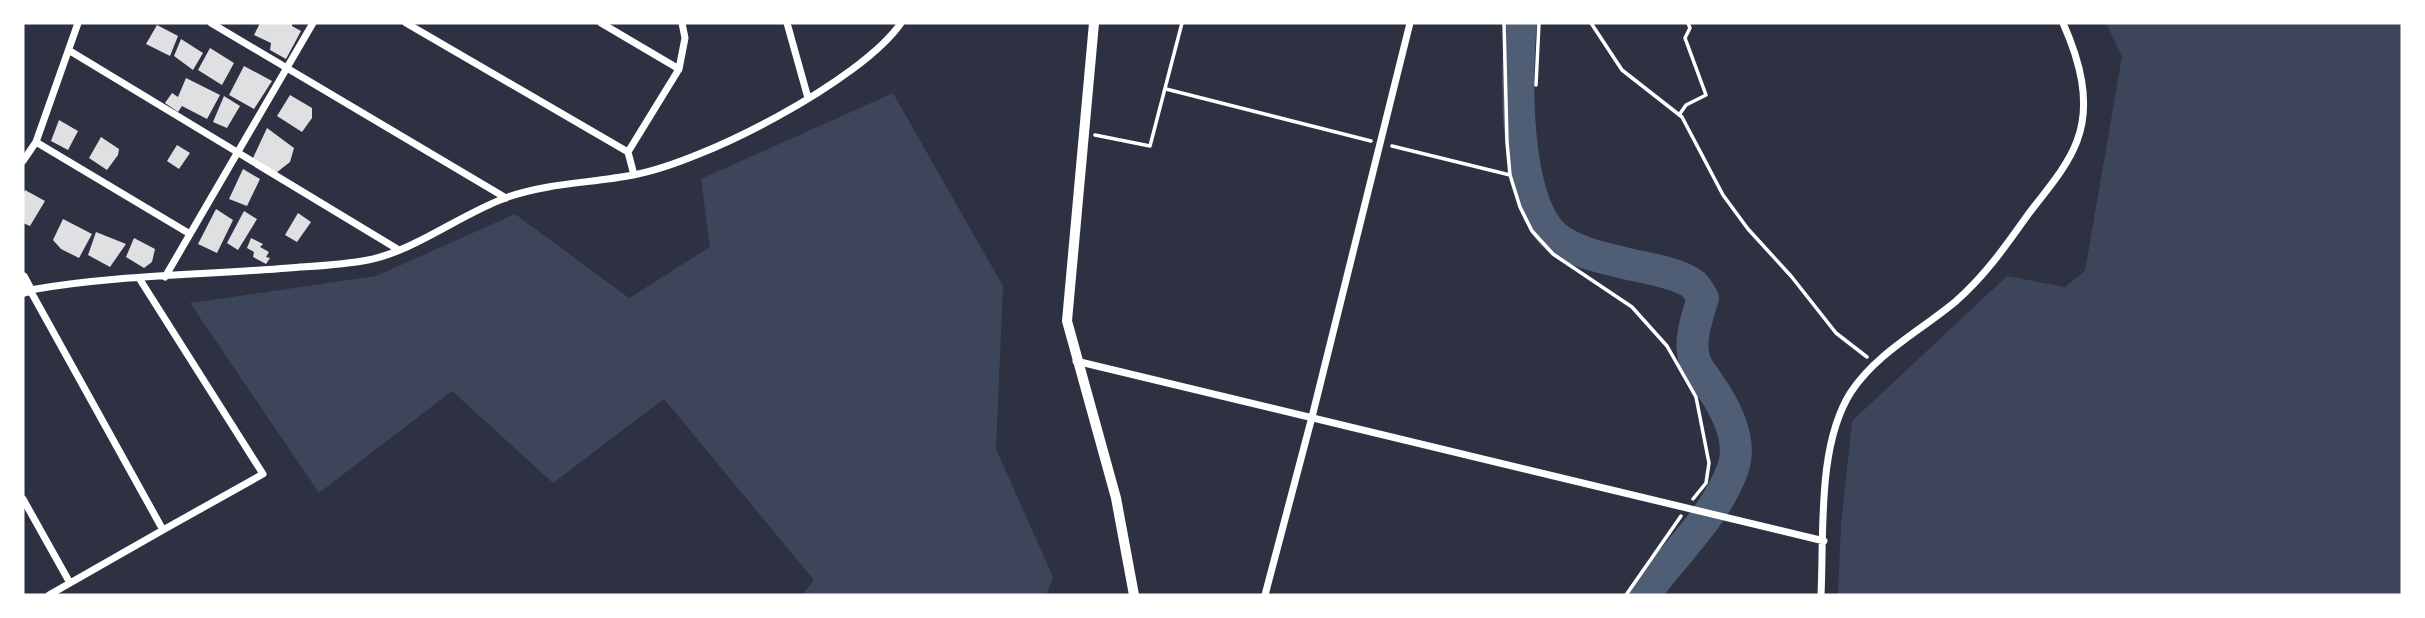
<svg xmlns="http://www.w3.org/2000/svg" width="2425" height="618" viewBox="0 0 2425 618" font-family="Jost,sans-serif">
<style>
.green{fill:#3c4559}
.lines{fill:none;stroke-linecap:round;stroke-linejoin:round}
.river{stroke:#4f5d75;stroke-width:32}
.building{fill:#e0e0e3}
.path{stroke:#fff;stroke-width:3.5}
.minor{stroke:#fff;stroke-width:7}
.tertiary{stroke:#fff;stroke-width:10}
</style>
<rect width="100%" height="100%" fill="#2d3142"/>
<path class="green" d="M2106,23H2402V595H1838L1841,525L1852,421L2007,276L2065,287L2085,271L2122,56Z
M893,93L1003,286L996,449L1053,577L1046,595H802L814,580L664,399L553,483L452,391L319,493L190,303L376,276L515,214L629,298L710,247L701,179Z"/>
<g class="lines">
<path class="river" d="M1521,23C1516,73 1513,206 1558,239C1577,253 1605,258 1628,264C1646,268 1680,273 1694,285C1697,288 1700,294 1703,298C1697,318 1688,341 1695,361C1697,369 1705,377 1709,384C1725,407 1743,440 1733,468C1717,515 1673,555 1644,595"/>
</g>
<path class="building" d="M260,23H292V26L301,31L286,59L270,50L271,43L254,35Z
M157,25L178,36L170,56L146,44Z
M181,39L203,53L193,70L174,56Z
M210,48L234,63L222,85L198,70Z
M244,66L272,81L254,109L229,95Z
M186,78L220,95L207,119L182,106L178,112L165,103L172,93L178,97Z
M290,95L312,108V118L302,132L277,116Z
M224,96L240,106L227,128L213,122Z
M59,120L78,131L68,150L51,141Z
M267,128L294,148L290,162L276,173L253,158Z
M101,137L119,149L118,155L107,170L89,158Z
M177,145L190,153L179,169L167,161Z
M243,169L260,179L247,206L229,199Z
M25,190L45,201L30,226L23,223V195Z
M216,209L233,220L217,253L198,244Z
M244,211L257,219L238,250L227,243Z
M298,213L311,222L297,242L285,235Z
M63,219L92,234L79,258L61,249L53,240Z
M96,232L126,244L110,267L88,255Z
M134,238L155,249L152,262L144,268L126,257Z
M251,238L263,244L260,247L269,252L266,257L270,258L266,264L253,257L254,252L247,248Z"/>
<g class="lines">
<path class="path" d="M1504,23L1507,142L1510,175L1520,207L1532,231L1553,254L1632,307L1667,346L1696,397L1709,463L1706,483L1693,499
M1591,23L1622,70L1682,117L1723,195L1748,229L1791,276L1836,333L1867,357
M1536,85L1539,23
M1166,89L1371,141
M1679,115L1686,105L1706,95L1685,38L1690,28L1688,23
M1095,135L1150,146L1182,23
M1392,146L1510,175
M1626,595L1681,516"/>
<path class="minor" d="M211,23L506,198
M406,23L628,152L634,175
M601,23L679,69L628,152
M787,23L808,98
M70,51L399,250
M679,69L685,38L682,23
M36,142L190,234
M23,161L36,142L78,23
M165,277L313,23
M139,278L263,474L163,530
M1076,361L1824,541
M23,499L70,583
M49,595L163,530L30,290C115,275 203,275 289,268C315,266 342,265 368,260C415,251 462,213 508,197C548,183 592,183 633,175C702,163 861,81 901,23
M1265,595L1312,417L1410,23
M1821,595C1824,533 1817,445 1851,392C1877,353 1920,331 1955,302C1984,277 2005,247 2027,216C2044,193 2067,168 2077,141C2092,102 2079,59 2063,23"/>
<path class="tertiary" d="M1094,23L1067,321L1116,498L1134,595
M23,277L30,290L23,292"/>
</g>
<rect width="2425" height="618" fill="none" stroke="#ffffff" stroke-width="49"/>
</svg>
